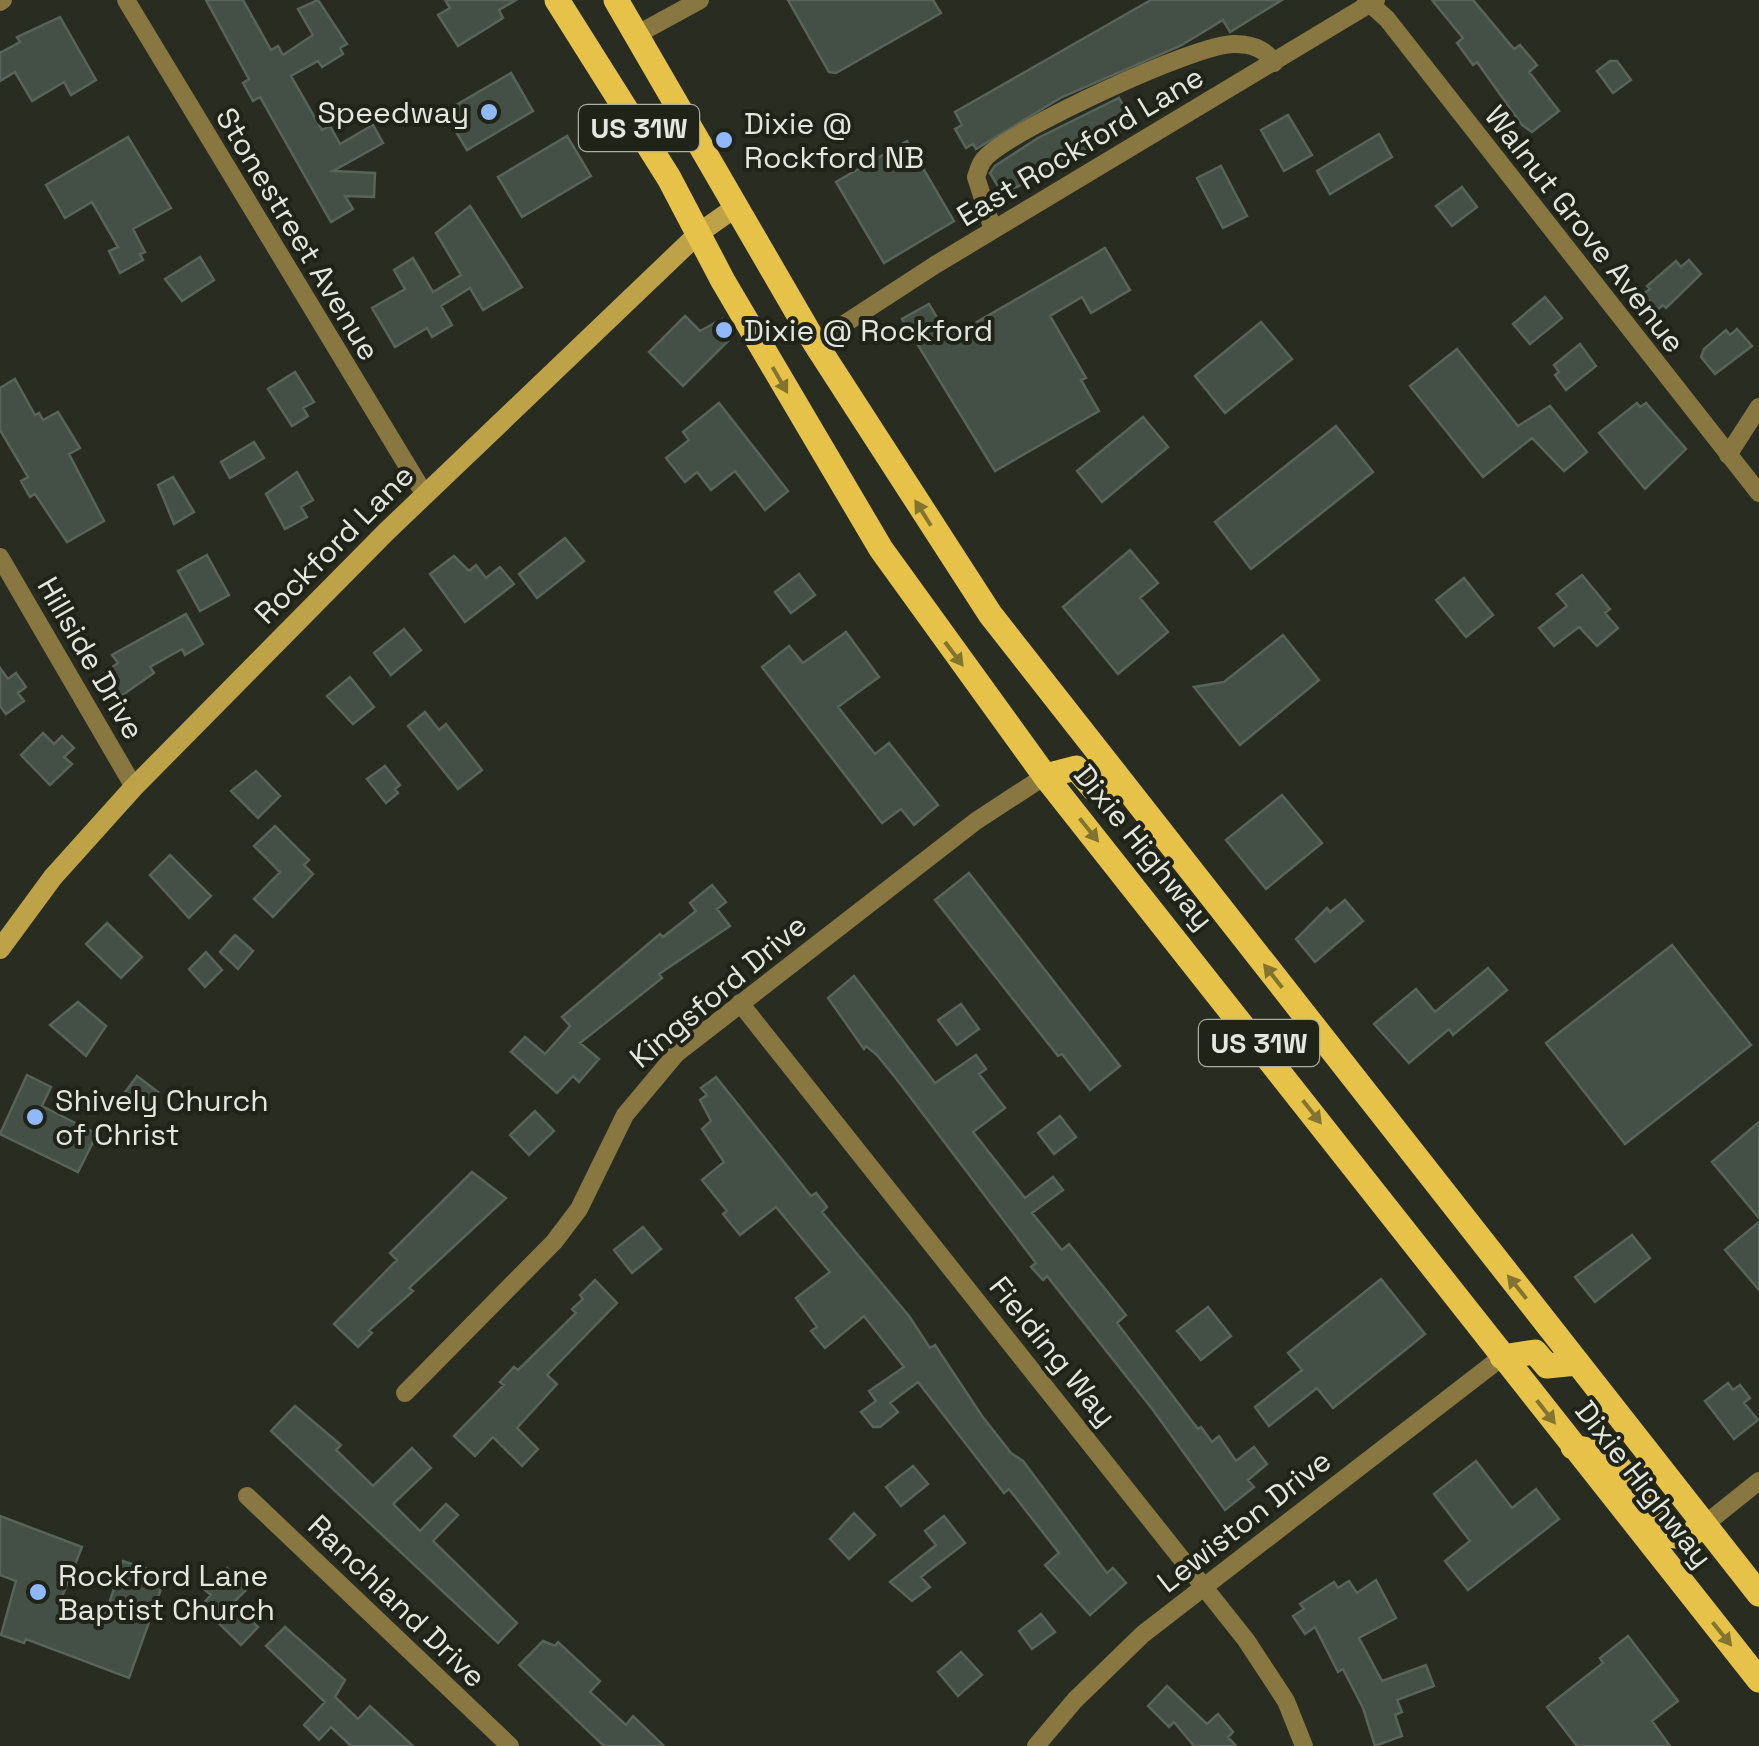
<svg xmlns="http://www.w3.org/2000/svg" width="1759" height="1746" viewBox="0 0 1759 1746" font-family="'Space Grotesk',sans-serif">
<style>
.building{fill:#444f45;stroke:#586359;stroke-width:2.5}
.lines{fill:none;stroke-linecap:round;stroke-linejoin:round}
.street{stroke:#887741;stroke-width:18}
.secondary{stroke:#bda247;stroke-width:20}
.primary{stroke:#e6c348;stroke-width:25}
.oneway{fill:#837330}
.poi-dot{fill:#8fb8fd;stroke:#202317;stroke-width:4}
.labels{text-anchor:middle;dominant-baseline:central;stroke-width:8;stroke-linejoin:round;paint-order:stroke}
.shield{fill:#202317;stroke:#aaaca3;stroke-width:2.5}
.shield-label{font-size:28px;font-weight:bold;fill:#e5e7df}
.poi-label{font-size:30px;fill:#e5e7df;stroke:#202317;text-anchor:start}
.street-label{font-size:30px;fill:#e5e7df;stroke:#202317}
</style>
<rect width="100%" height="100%" fill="#292d21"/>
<path class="building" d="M206,0H243L271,50L278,46L283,55L313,35L298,9L318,0L347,44L340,48L343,54L322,67L318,61L291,76L322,130L330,126L340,144L373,125L383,143L333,171L375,173L374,197L345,196L353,209L331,222L260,97L253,101L243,83L249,79Z
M445,0H516L499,10L503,18L458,46L438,15L450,8Z
M788,0H933L941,13L836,73L829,72Z
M1151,0H1282L1230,32L1223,20L1180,46L1062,97L976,149L973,144L966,148L955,129L962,125L955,112Z
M1432,0H1473L1514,49L1520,45L1537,65L1529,72L1559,111L1532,132L1522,125L1477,62L1473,65L1457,43L1463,38Z
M60,17L96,80L71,95L64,82L32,101L15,72L0,81V53L20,42L17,37Z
M1610,61H1617L1631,80L1613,93L1597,71Z
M511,73L533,111L467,150L444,112Z
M1119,98L1134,124L1059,165L1061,168L1002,193L990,173L995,166L1038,138Z
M1288,115L1312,155L1284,171L1261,130Z
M1379,134L1392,157L1330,194L1317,171Z
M567,136L591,176L522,217L498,177Z
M128,137L171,208L133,229L145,252L140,254L143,260L120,273L109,251L118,247L92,202L65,218L46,185Z
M907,141L954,221L884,263L836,182Z
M1221,166L1247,216L1223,228L1197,178Z
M1462,187L1477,207L1452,226L1436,206Z
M470,206L522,287L483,310L470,288L441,306L452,325L432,337L427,328L395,347L372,308L405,289L394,270L413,258L433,292L461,275L436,233Z
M1105,248L1130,290L1091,313L1082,297L1050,316L1086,378L1081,380L1099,411L995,471L902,319L929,304L949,338Z
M200,257L214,280L182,301L165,279Z
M1689,260L1701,274L1666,308L1663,305L1657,310L1643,294L1650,289L1647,286L1676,261L1681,267Z
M1545,297L1562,318L1530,344L1513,324Z
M685,316L700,331L722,319L732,337L683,386L649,352Z
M1261,322L1292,359L1225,413L1195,376Z
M1737,329L1752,346L1715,374L1701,357L1704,349L1726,330L1730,335Z
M1580,344L1596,366L1566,390L1555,375L1559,372L1554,365Z
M1457,349L1518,426L1550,406L1587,452L1564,471L1532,438L1483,477L1410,386Z
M295,372L314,402L303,408L308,416L292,426L268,389Z
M15,379L35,415L39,413L43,420L58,412L80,448L69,454L104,521L67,542L35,494L30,497L21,481L28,477L0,430V388Z
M719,403L788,491L765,510L735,471L711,490L697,472L685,482L666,458L689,440L683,432Z
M1637,403L1640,407L1646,403L1686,449L1645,489L1599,433Z
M1143,417L1168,447L1102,502L1077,471Z
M1336,426L1373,472L1251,569L1215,522Z
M254,442L264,458L230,478L221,462Z
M297,472L313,500L301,507L307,517L285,529L266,494Z
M173,477L194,512L174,524L158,485Z
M565,538L584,561L537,598L519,574Z
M1130,550L1158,583L1140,598L1168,632L1118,674L1063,607Z
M207,555L229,595L200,611L178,571Z
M454,556L469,571L476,565L486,578L500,567L514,584L465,622L430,574Z
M799,574L815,595L791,613L775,592Z
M1582,575L1610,609L1605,613L1618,628L1597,646L1579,627L1554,646L1539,628L1567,606L1557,594Z
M1464,578L1493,615L1466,637L1436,600Z
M186,614L203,644L185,655L182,649L150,667L154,673L121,696L105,672L118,663L112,655Z
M404,629L421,650L391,675L374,653Z
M846,632L879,677L838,707L875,754L889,743L938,805L914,825L901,809L882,823L762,667L789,646L803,663Z
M1283,635L1319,680L1240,745L1194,687L1224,682Z
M0,668L8,679L16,673L26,687L18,693L24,701L6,714L0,706Z
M350,677L374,707L353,724L327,696Z
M425,712L439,730L446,724L482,770L458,789L408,726Z
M43,733L54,744L62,736L74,748L64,757L72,764L50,785L21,755Z
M385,766L400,785L395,789L398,793L386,803L367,779Z
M256,771L280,796L258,818L231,791Z
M1282,795L1322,843L1266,889L1226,840Z
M275,826L309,860L304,865L313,874L273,917L254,899L280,872L254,846Z
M170,855L211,896L189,918L150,875Z
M969,873L1120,1066L1090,1090L1062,1054L1058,1056L935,900Z
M712,885L726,902L717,909L730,926L659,974L662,978L580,1043L599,1059L579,1082L573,1076L557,1093L511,1052L525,1037L545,1054L570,1026L562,1017L660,934L663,937L696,911L690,903Z
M1345,900L1363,921L1315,962L1296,939L1327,908L1330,912Z
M107,923L142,957L121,978L86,944Z
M235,935L253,951L238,969L220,952Z
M1672,945L1751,1045L1625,1144L1546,1043Z
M206,952L222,970L205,987L189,969Z
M1488,968L1507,990L1453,1035L1449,1029L1409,1063L1374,1024L1416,989L1435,1012Z
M854,976L935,1083L976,1055L986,1069L979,1074L1005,1108L973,1132L1025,1198L1053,1177L1063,1190L1032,1213L1062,1250L1069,1244L1126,1315L1117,1323L1198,1429L1201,1427L1212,1442L1219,1436L1236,1461L1254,1447L1267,1464L1248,1480L1254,1487L1225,1510L1153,1410L1047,1276L1043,1280L1031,1267L1036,1263L898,1081L877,1055L866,1046L864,1049L828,998Z
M78,1002L106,1026L86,1056L50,1025Z
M961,1004L979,1029L957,1045L938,1020Z
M27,1075L51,1087L42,1106L97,1134L78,1172L0,1134Z
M137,1076L158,1092L143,1111L123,1095Z
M716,1077L811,1196L816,1193L827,1207L822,1212L909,1316L930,1348L935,1345L982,1416L1011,1453L1023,1461L1107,1573L1113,1568L1126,1583L1090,1615L1045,1565L1059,1553L1009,1489L1004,1493L918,1382L890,1403L898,1412L880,1427H873L861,1412L876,1401L869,1391L904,1367L864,1316L825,1348L811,1331L817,1327L796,1298L830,1272L776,1207L740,1235L723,1214L727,1211L702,1180L724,1162L702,1129L711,1121L700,1100L707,1095L701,1088Z
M535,1111L554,1131L529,1155L510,1135Z
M1060,1116L1076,1137L1054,1154L1038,1133Z
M1759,1122V1218L1712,1162Z
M472,1172L506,1198L409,1288L413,1291L369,1330L372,1333L358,1347L334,1324L397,1260L390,1253Z
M1759,1222V1290L1725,1250Z
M643,1227L661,1249L632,1273L614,1250Z
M1632,1235L1650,1258L1595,1302L1575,1277Z
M1381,1279L1425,1334L1333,1408L1317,1388L1269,1426L1255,1407L1302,1370L1288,1353Z
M595,1280L617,1303L547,1375L557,1384L517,1428L538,1449L522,1466L493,1437L475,1456L454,1436L504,1385L500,1382L514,1367L518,1370L576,1313L572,1309L583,1299L580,1295Z
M1208,1307L1231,1336L1201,1360L1177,1331Z
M1728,1383L1733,1390L1740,1385L1750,1398L1744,1403L1758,1420L1734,1439L1705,1401Z
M295,1406L341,1445L336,1450L373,1486L412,1448L431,1468L393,1504L420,1531L446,1504L458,1515L433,1541L517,1623L498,1643L271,1431Z
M1476,1461L1512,1508L1536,1489L1559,1519L1468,1590L1445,1561L1470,1541L1434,1494Z
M913,1466L928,1484L901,1506L886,1487Z
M854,1513L875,1535L849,1559L830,1539Z
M0,1516L82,1547L59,1604L104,1619L123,1561L166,1575L129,1678L26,1639L24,1643L1,1635L16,1581L0,1575Z
M944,1516L965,1543L921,1577L930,1587L912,1601L890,1582L936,1545L925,1531Z
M227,1568L248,1588L233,1603L258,1627L241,1645L201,1606L211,1595L205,1590Z
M1376,1580L1396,1618L1359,1638L1382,1681L1426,1665L1434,1686L1397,1700L1402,1712L1395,1715L1402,1736L1375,1746L1363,1708L1343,1669L1338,1672L1315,1627L1305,1634L1293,1616L1304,1609L1300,1604L1334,1582L1338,1588L1349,1581L1357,1593Z
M1041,1614L1055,1632L1032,1649L1019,1631Z
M285,1627L345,1680L335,1697L358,1719L370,1706L413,1746H351L331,1727L319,1740L304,1725L325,1702L266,1646Z
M1628,1636L1678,1701L1652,1721L1670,1746H1577L1547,1707L1603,1663L1600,1658Z
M543,1641L555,1646L558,1642L600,1681L590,1692L626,1725L633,1716L664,1746H604L519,1665Z
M961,1652L982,1675L958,1696L938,1672Z
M1167,1686L1207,1724L1218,1714L1233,1732L1228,1737L1236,1746H1194L1174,1722L1169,1727L1148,1706Z"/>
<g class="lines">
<path class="street" d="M126,0L425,495
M1366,0L1387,19L1759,493
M0,2L3,0
M636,35L700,0
M993,230L976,177C979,169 980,162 987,156C1016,128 1195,44 1234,44C1251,44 1265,48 1274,63
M815,343L935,265L1376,0
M1728,455L1759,407
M0,557L134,787
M740,1003L1246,1640L1286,1701L1304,1746
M405,1393L554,1242L579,1209L625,1115L676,1054L976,821L1045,776
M247,1496L510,1746
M1704,1525L1759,1481
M1036,1746L1075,1700L1143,1634L1502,1357"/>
<path class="secondary" d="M0,949L53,877L134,787L386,532L699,233L736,207"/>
<path class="primary" d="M557,0L669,178L723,281L881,549L1045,776L1759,1680
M616,0L815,343L990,614L1759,1594
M1045,776L1076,768L1094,789L1127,791
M1502,1357L1535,1352L1547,1366L1577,1363
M1573,1447L1608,1454L1675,1536L1687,1537L1704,1525"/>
</g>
<defs><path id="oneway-solid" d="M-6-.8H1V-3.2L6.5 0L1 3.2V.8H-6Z" transform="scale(2.5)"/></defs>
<g class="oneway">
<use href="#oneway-solid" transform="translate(780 380) rotate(60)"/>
<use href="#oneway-solid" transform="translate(923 513) rotate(-122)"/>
<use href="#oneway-solid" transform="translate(954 654) rotate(53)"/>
<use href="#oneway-solid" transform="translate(1089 830) rotate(51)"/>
<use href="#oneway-solid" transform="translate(1273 976) rotate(-128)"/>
<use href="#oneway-solid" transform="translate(1312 1112) rotate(52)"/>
<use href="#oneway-solid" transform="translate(1517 1287) rotate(-129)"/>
<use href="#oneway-solid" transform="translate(1546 1412) rotate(52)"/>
<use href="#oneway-solid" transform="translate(1722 1634) rotate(51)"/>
</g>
<g class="poi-dot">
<circle cx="489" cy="112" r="10"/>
<circle cx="724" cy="140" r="10"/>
<circle cx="724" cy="330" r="10"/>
<circle cx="35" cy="1117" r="10"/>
<circle cx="38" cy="1592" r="10"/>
</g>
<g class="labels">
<g class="shield">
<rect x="579" y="105" width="120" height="46" rx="8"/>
<rect x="1199" y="1020" width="120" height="46" rx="8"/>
</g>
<g class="shield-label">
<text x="639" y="128">US 31W</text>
<text x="1259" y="1043">US 31W</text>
</g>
<g class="poi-label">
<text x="469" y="112" text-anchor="end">Speedway</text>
<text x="744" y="123">Dixie @<tspan x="744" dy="34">Rockford NB</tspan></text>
<text x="744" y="330">Dixie @ Rockford</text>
<text x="55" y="1100">Shively Church<tspan x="55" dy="34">of Christ</tspan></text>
<text x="58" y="1575">Rockford Lane<tspan x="58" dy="34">Baptist Church</tspan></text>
</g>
<g class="street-label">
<text transform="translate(1080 146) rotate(-31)">East Rockford Lane</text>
<text transform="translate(1585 229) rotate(52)">Walnut Grove Avenue</text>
<text transform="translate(298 234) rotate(59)">Stonestreet Avenue</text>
<text transform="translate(334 544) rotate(-45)">Rockford Lane</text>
<text transform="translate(91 658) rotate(60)">Hillside Drive</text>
<text transform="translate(1144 847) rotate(51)">Dixie Highway</text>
<text transform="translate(718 991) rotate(-40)">Kingsford Drive</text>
<text transform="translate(1053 1351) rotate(51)">Fielding Way</text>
<text transform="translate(1644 1484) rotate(52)">Dixie Highway</text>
<text transform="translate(1244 1521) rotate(-38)">Lewiston Drive</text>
<text transform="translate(397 1601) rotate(44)">Ranchland Drive</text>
</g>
</g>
</svg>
